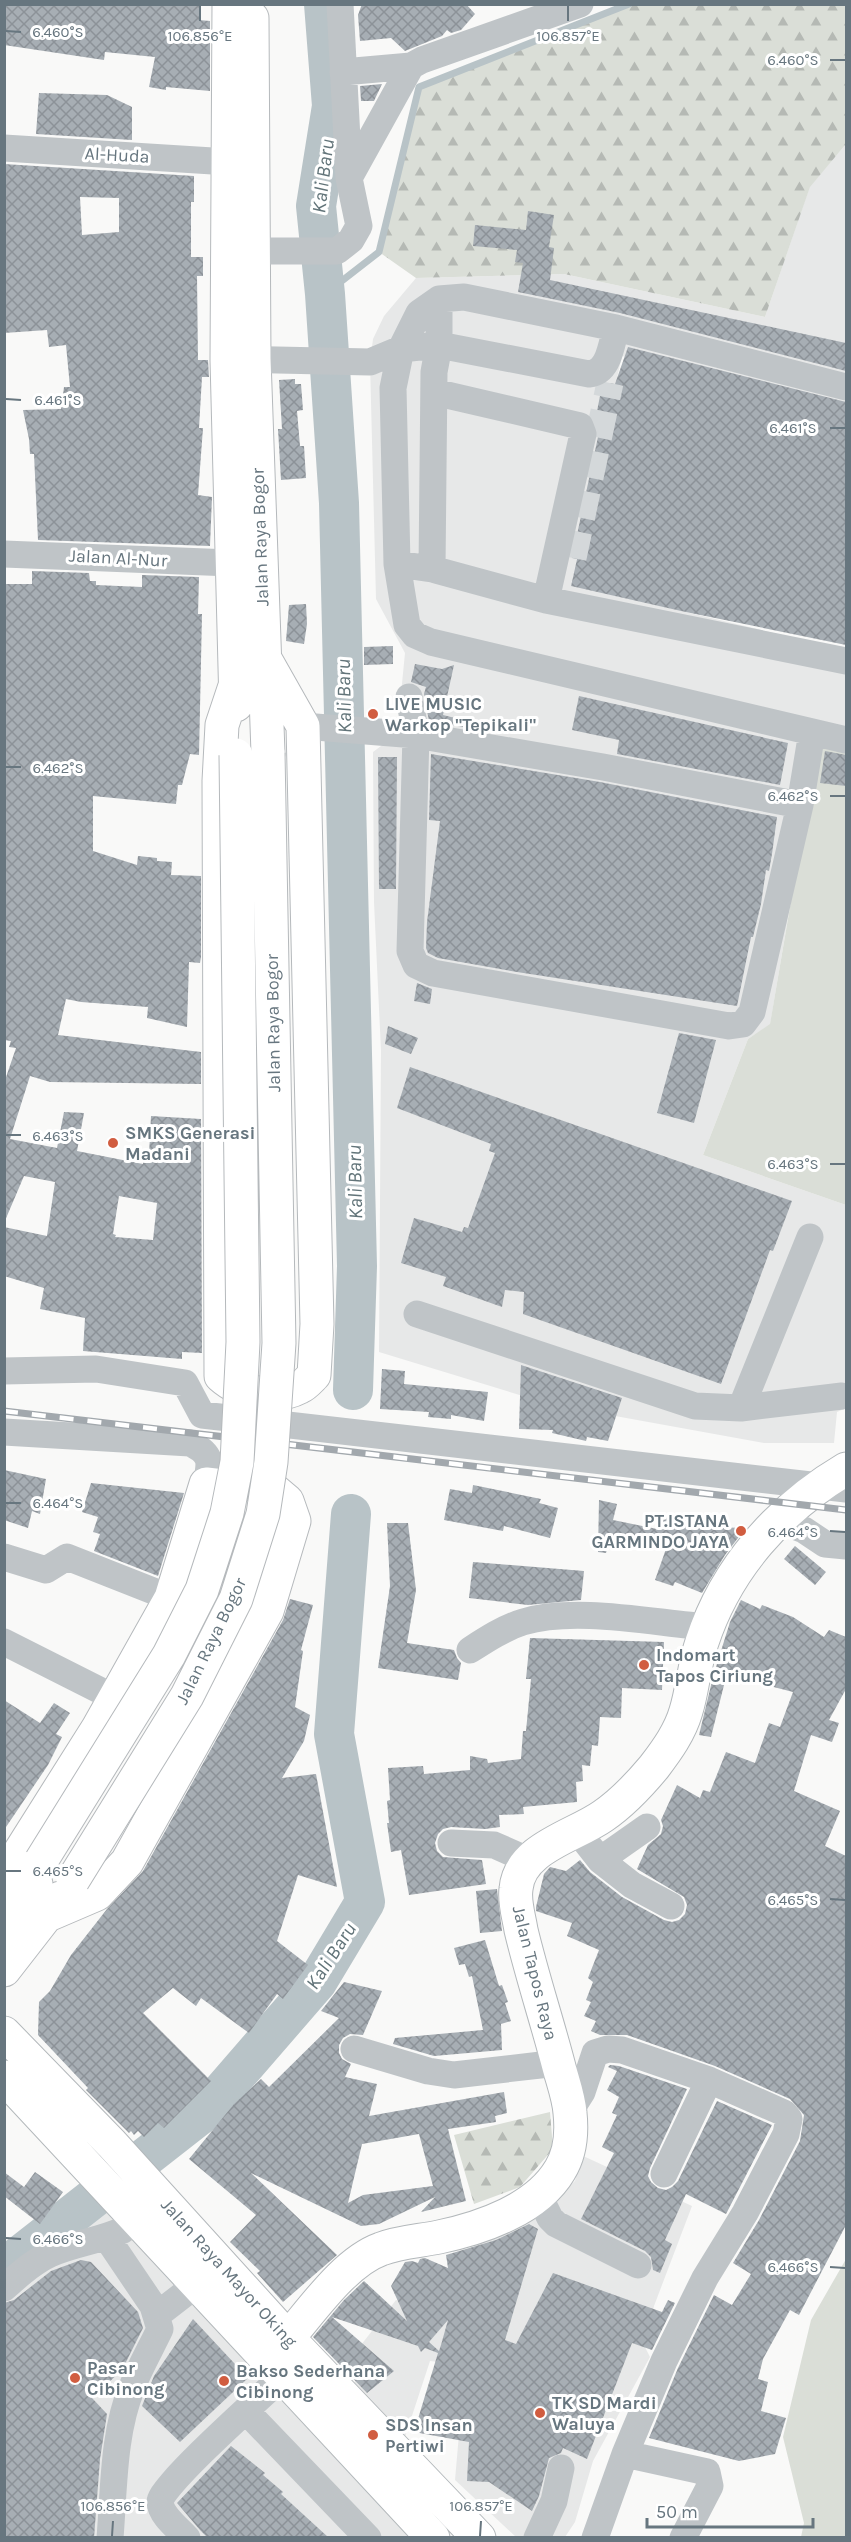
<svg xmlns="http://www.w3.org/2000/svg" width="851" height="2542" viewBox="0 0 851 2542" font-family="Karla,sans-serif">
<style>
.built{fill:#e7e8e8}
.green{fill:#daded7}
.forest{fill:url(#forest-firs)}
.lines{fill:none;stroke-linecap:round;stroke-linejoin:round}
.stream{stroke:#b8c3c7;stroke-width:7}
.river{stroke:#b8c3c7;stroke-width:40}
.building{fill:url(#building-cross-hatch);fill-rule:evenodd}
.minor-tunnel{stroke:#d4d8da;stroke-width:27;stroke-dasharray:27 14;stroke-linecap:butt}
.major-casing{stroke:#b3b8bb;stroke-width:35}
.highway-casing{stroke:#b5b9bc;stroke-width:35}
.minor{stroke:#bfc4c7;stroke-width:27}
.major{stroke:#fff;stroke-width:33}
.highway{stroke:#fff;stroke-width:33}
.rail-casing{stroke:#a2a8ad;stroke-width:7}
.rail{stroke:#fff;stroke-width:4.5;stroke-dasharray:14;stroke-linecap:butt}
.highway-bridge-casing{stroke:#b5b9bc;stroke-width:35;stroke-linecap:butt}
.highway-bridge{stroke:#fff;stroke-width:33}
.ticks{fill:none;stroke:#67767f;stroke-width:2}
.poi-dot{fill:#d15d40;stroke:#fff;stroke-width:2}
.labels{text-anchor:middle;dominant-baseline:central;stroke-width:6;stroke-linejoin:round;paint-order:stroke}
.street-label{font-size:18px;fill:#67767f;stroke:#fff}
.poi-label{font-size:18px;font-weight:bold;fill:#67767f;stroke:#fff;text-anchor:start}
.water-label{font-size:20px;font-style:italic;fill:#627479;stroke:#fff}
.ticks-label{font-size:15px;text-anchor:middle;fill:#67767f;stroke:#fff;stroke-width:6;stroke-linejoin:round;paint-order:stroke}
</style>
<defs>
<pattern id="forest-firs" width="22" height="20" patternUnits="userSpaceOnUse" patternTransform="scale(1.5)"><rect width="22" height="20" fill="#daded7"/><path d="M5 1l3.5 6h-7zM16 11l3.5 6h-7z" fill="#b5b9b4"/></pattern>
<pattern id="building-cross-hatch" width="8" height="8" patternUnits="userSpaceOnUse" patternTransform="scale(1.5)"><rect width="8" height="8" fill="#a7aeb4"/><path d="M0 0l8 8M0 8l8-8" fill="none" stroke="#8c9298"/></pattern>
</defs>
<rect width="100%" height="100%" fill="#f9f9f8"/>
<path class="built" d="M846,144V404L622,356L571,585L846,650V748L794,882L770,1025L748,1039L703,1155L846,1205V1408L837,1412L834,1443H764L549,1404L379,1352L381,1051L374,902L373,752L397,734L405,653L376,599L370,362L373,339L384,316L416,278L564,274L765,317L810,186Z
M581,2155L692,2206L654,2306L645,2347L650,2357L593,2461L575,2522L565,2537H516L455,2480L465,2365L430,2361L405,2437L351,2385L365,2373L354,2354L396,2300L474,2321L471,2279L475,2239L556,2198L575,2181Z
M102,2197L246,2363L409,2537L5,2538V2277Z"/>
<path class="green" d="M818,743L846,748V1205L703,1155L748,1039L770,1024Z
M846,2259V2537H801L804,2523L783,2437L811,2320Z"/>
<path class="forest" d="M629,5H846V144L810,187L765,317L564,274L416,278L379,252L419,87Z
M550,2112L553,2149L520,2187L474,2204L454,2135Z"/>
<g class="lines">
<path class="stream" d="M325,294L379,252L419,87L629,4"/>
<path class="river" d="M324,4L332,106L316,206L325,294L339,503L357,1266L353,1390
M4,2268L206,2110L317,1982L365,1902L334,1734L351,1514"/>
</g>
<path class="building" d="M4,4H200L199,20L210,21V91L166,87V90L149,87L155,57L105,52L104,60L4,45Z
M362,4H466L475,14L461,30L451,33L447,30L442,36L405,51L391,38L360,41L358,15Z
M382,84L374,101H361L360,86Z
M39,93L107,95L132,107V140L36,134Z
M4,164L194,176V202H191V257H203V276H197L198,360H208L209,377H202L199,428H203L198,495L212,497L210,546L38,540L34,454H30L29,439L23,410L61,409L64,387H70L66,345L49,347L47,330L4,333ZM80,197L119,198V232L82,235Z
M528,211L554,215L549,247L554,248L550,280L846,343V371L620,313L518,292L523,263L515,262L517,250L473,246L475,225L526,230Z
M628,347L846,402V645L681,611L571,586L577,559L572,558L598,437L595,421L602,386L608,383L615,384Z
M295,379V384H301L303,410L297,411L300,446H304L306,478L281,480L278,429H282L279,380Z
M32,571L89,573L90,581H96V585L142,587V575L199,577L198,614H202L199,755L190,754L182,785H178L176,804L93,796V851L137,865L138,856L157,858V861L172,862L171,875L201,876V957L200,963L189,962L187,1027L147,1018L148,1007L81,1002L66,999L58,1035L201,1052V1084L50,1082L30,1076L10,1139L57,1148L64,1112L84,1113L77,1151L143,1164V1155H149L151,1116L201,1119L202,1353L182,1352V1359L83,1351L85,1318L40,1309L44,1288L4,1276V1227L47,1236L55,1182L24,1176L4,1223V1083L16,1048L9,1047L11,1041L4,1040V584H32ZM119,1196L157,1203L153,1240L115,1237L116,1235L113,1234Z
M306,604L307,624L304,644L286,641L289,605Z
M393,646V664L364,665V647Z
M415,664L442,669L454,665L443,715L495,728L494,731L503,734L429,721L424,694L426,687L411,682Z
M579,696L788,743L780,785L617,754L619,740L572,730Z
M825,751L846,755V786L820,783Z
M431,754L600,782L777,817L772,854L769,871L766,870L761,904L753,937H751L737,1006L517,972L438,958L428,953L426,948L427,922L440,821L429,820Z
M378,757H397L396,889H379Z
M417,983L432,989L430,1004L414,1001Z
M388,1026L418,1038L411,1054L385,1044Z
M679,1033L716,1040L694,1123L657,1113Z
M410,1067L792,1201L773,1251L770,1250L721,1384L523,1314L524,1292L505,1290L502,1307L443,1286L446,1277L401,1263L414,1218L462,1232L464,1227L468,1228L495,1153L489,1151L491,1144L397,1108Z
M521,1365L622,1398L608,1441L587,1437L586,1441L552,1433L553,1430L519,1429Z
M382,1369L405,1371L404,1384L488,1392L484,1421L451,1415V1419L428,1417L429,1412L380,1409Z
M4,1470L46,1479L40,1514L32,1511L28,1528L4,1520Z
M91,1483L184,1493L158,1576L94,1551L100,1534L93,1532L98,1517L82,1512Z
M473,1485L541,1499L539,1503L558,1508L550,1538L504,1526L503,1531L444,1520L450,1489L472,1493Z
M599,1500L617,1504L613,1520L657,1529V1515L698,1517L697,1526L741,1528V1534L725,1555L702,1593L675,1582L673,1586L655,1580L666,1549L616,1541L614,1547L608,1545L606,1553L598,1552Z
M387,1523H408L416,1590L407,1643L454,1650L457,1658L461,1663L458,1680L378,1668L390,1586Z
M795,1546L826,1572L815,1585L784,1559Z
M473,1562L584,1571L581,1600L528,1605L469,1598Z
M290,1599L313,1605L301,1650L303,1651L295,1707L310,1715L304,1741L282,1778L316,1774L337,1887L298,1875L277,1941L308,1965L283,1999L277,1994L249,2033L201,1998L196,2006L173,1988L143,2013L211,2081L164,2128L158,2123L144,2137L138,2131L134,2135L131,2131L129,2133L86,2090L88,2088L38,2035L39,2002L50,1991L71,1955L107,1909L143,1871L283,1620Z
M741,1600L760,1609L762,1605L793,1617L824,1637L829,1630L846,1637V1689L829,1720L839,1723L832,1742L811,1735L794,1791L840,1811L825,1846L846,1856V2225L799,2315L790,2310L763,2359L758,2379L768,2382L761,2411L786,2418L775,2454L739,2461L649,2438L678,2368L714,2295L732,2305L751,2274L733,2263L759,2220L800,2141L804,2115L790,2099L715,2066L627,2035H600L591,2031L596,2021L584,2016L591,2002L586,2000L593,1982L588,1978L599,1950L567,1936L572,1923L536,1911V1907L544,1874L550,1867L566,1871L580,1860L590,1872L622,1897L664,1920L672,1922L679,1920L685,1914L687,1905L684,1897L637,1869L648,1845L661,1834L663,1826L661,1820L677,1785L700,1798L703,1790L710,1792L726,1752L755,1763L769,1723L780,1727L793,1692L762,1684L763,1680L716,1667L730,1622Z
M530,1638L664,1642L662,1690L622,1688L621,1718L600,1717L598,1746L592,1745L590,1766L582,1765L583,1781L576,1782L577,1802L523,1807L524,1814L499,1815L500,1827L485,1829L451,1827L443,1829L438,1834L435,1843L437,1851L443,1857L482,1860L486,1884L409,1895L401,1850L391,1852L387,1823H389L387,1801L390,1800L388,1768L423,1766L424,1774L470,1770V1756L487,1759L488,1763L521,1759L523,1731H526L531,1679H526Z
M713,1677L725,1681L711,1737L699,1735Z
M4,1700L40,1723L54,1703L70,1713L56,1734L62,1737L48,1765L4,1830Z
M497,1889L502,1931L480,1933L476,1891Z
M485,1940L499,1986L502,1985L508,2002L505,2003L511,2021L501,2024L502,2050L434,2056L393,2044L395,2038L483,2030L472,1976L469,1977L465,1964L459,1965L454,1948Z
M344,1982L382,1991L363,2035L350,2034L343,2038L339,2045V2053L342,2059L351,2064L345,2077L377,2084L369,2116L504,2092L507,2113L495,2116L496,2122L448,2129L466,2201L421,2212L435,2197L379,2224L361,2226L251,2173L337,2255L283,2302L257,2273L260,2271L230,2242L256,2215L189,2159L234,2104L261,2079L269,2087L339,2018L321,2011ZM419,2134L433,2186L363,2195L348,2203L362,2144Z
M610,2065L619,2066L687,2089L650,2168L648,2176L651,2182L658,2188L666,2190L672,2187L678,2181L717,2101L772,2125L726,2214L686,2194L665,2240L672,2244L660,2273L653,2270L651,2257L645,2251L581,2219L614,2153L602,2147L617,2115L612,2113L619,2097L607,2090L617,2071L608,2067Z
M4,2172L24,2187L35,2172L63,2192L40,2224L4,2196Z
M529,2224L538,2229L505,2340L516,2344L553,2273L662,2312L668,2300L675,2303L652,2350L632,2343L587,2459L563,2448L561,2453L549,2458L539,2496L532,2511L489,2482L467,2481L469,2442L414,2432L438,2353L425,2348L421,2352L418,2346L332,2317L394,2371L367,2393L313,2337L344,2300L364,2281L407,2321L391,2286L405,2262L412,2261L418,2263L420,2259L425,2258L448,2268L446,2255L496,2240ZM448,2320L441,2345L439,2351L429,2342Z
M81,2260L91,2262L138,2312L143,2328L122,2370L92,2398L107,2414L100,2459L94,2538H4V2303L14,2300L51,2271Z
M193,2319L248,2378L180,2442L142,2406L154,2376Z
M231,2446L265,2473L263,2475L283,2492L281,2494L329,2538H208L200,2530L177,2503Z"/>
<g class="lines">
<path class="minor-tunnel" d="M573,558L610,383"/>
<defs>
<path id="major" d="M4,1943L13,1932L36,1884
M4,2033L112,2144L288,2338L479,2538
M4,2077L433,2538
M288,2338C313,2309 345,2262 381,2249C399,2242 420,2241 439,2237C482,2228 537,2209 560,2170C570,2154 572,2132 570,2113C569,2098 563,2082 559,2067C547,2021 532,1976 521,1930C519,1917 514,1902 516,1889C519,1848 575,1836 603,1816C622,1803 639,1785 654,1767C667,1750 680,1732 686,1711C693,1688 694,1665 702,1642C726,1568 780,1508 846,1469"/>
<path id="highway" d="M229,4L227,360L236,705
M252,18L254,359L268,753
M236,683L222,725L219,781L221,1376C241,1394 275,1400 300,1387C305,1385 310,1379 314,1375L317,1324L303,726L264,657
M4,1877L98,1728L171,1598L206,1484L223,1486L248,1483L274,1490L287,1501L294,1521L267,1611L127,1862L97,1894L48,1915
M4,1913L41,1861
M4,1970L60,1898"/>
</defs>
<use href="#major" class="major-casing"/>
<use href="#highway" class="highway-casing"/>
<path class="minor" d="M340,4L349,178
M343,72L411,66
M4,148L229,162
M234,251H337L351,240L359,226L349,178L411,66L422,60L580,4
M439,299V345L589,374C609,372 611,346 616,328
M234,359L370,362L401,349L439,345L434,372L432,569
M846,387L616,328L464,297L439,299L419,313L401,349L393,388L397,564L407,625L415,635L431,642L846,740
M434,392L580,426L583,434L546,600
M4,554L231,563
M397,564L432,569L546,600L846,661
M409,697L416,735L410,951L416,965L433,973L729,1026L743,1024L752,1012L800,805L812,732
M303,726L416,735L603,767L800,805
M417,1314L695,1406L741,1408L842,1396
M4,1371L96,1369L185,1383L202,1415L846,1489
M741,1408L810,1237
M4,1432L190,1443C212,1454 211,1461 206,1484
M778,1520L804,1530L825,1544L846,1546
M4,1557L46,1570L67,1557L171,1598
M4,1642L113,1697
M470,1650C487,1639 504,1628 523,1622C575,1606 654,1623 708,1627
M578,1832L600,1860L632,1885L671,1906
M451,1843L494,1845L528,1860
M600,1860L647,1827
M354,2049L428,2071L454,2075L558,2063
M570,2111L582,2092L595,2053L608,2049L622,2050L709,2080L784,2113L789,2119L786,2134L745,2213L705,2278L664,2361L625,2454L595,2538
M664,2174L709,2080
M539,2196L550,2218L556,2224L638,2265
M107,2238L153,2306L160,2329C151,2348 140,2367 132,2387C113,2433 114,2489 110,2538
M4,2288C19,2275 33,2262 50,2254C74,2243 100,2241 123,2230
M157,2315L197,2284
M246,2411L368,2538
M625,2454L707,2472L710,2486L683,2538
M187,2538C178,2528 161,2516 160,2502C159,2487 265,2393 282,2377
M537,2538L554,2501L561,2468"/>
<use href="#major" class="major"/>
<use href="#highway" class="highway"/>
<defs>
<path id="rail" d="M4,1411L846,1510"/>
</defs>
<use href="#rail" class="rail-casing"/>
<use href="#rail" class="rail"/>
<defs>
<path id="highway-bridge" d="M41,1861L169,1655L202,1590L227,1513L237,1462L243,1342L236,755
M73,1880L187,1696L236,1599L263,1514L271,1462L279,1343L268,753"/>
</defs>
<use href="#highway-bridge" class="highway-bridge-casing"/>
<use href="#highway-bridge" class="highway-bridge"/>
</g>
<path class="ticks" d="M200,21V6M568,21V6M6,31L21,32M830,60H845M6,399L21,400M830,428H845M6,767H21M830,796H845M6,1135H21M830,1164H845M6,1503H21M830,1531L845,1532M6,1871H21M830,1899L845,1900M6,2238L21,2239M830,2267L845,2268M112,2536L113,2521M480,2536L481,2521"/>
<g class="poi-dot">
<circle cx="373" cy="714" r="6"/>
<circle cx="113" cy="1143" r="6"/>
<circle cx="741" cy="1531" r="6"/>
<circle cx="644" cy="1665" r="6"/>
<circle cx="75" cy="2378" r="6"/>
<circle cx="224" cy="2381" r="6"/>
<circle cx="540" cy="2413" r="6"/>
<circle cx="373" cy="2435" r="6"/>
</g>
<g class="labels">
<g class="street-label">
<text transform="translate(117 155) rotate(3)">Al-Huda</text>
<text transform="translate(260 537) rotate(-92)">Jalan Raya Bogor</text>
<text transform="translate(118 558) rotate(3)">Jalan Al-Nur</text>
<text transform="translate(273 1023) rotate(-91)">Jalan Raya Bogor</text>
<text transform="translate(211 1641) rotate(-64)">Jalan Raya Bogor</text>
<text transform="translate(535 1973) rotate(76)">Jalan Tapos Raya</text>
<text transform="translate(229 2273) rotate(48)">Jalan Raya Mayor Oking</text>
</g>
<g class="poi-label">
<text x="385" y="704">LIVE MUSIC<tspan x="385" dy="21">Warkop "Tepikali"</tspan></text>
<text x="125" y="1133">SMKS Generasi<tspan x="125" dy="21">Madani</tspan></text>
<text x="729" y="1521" text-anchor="end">PT.ISTANA<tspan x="729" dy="21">GARMINDO JAYA</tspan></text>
<text x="656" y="1655">Indomart<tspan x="656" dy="21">Tapos Ciriung</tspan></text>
<text x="87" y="2368">Pasar<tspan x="87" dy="21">Cibinong</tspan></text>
<text x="236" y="2371">Bakso Sederhana<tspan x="236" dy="21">Cibinong</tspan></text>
<text x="552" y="2403">TK SD Mardi<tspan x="552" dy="21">Waluya</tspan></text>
<text x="385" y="2425">SDS Insan<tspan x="385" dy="21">Pertiwi</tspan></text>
</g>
<g class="water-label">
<text transform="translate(323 176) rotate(-83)">Kali Baru</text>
<text transform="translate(344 696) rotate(-91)">Kali Baru</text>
<text transform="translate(355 1182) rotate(-91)">Kali Baru</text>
<text transform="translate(331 1956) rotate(-57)">Kali Baru</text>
</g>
</g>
<g class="ticks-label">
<text x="58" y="37">6.460°S</text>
<text x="200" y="41">106.856°E</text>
<text x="568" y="41">106.857°E</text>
<text x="793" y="65">6.460°S</text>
<text x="58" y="405">6.461°S</text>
<text x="793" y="433">6.461°S</text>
<text x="58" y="773">6.462°S</text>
<text x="793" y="801">6.462°S</text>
<text x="58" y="1141">6.463°S</text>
<text x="793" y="1169">6.463°S</text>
<text x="58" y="1508">6.464°S</text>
<text x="793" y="1537">6.464°S</text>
<text x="58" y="1876">6.465°S</text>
<text x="793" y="1905">6.465°S</text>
<text x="58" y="2244">6.466°S</text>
<text x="793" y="2272">6.466°S</text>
<text x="113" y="2511">106.856°E</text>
<text x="481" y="2511">106.857°E</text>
</g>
<rect width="851" height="2542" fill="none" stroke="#67767f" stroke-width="12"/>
<path d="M647 2518v9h166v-9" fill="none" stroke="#67767f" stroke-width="3"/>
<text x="656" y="2518" font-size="18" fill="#67767f" stroke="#ffffff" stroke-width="4.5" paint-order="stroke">50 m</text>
</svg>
